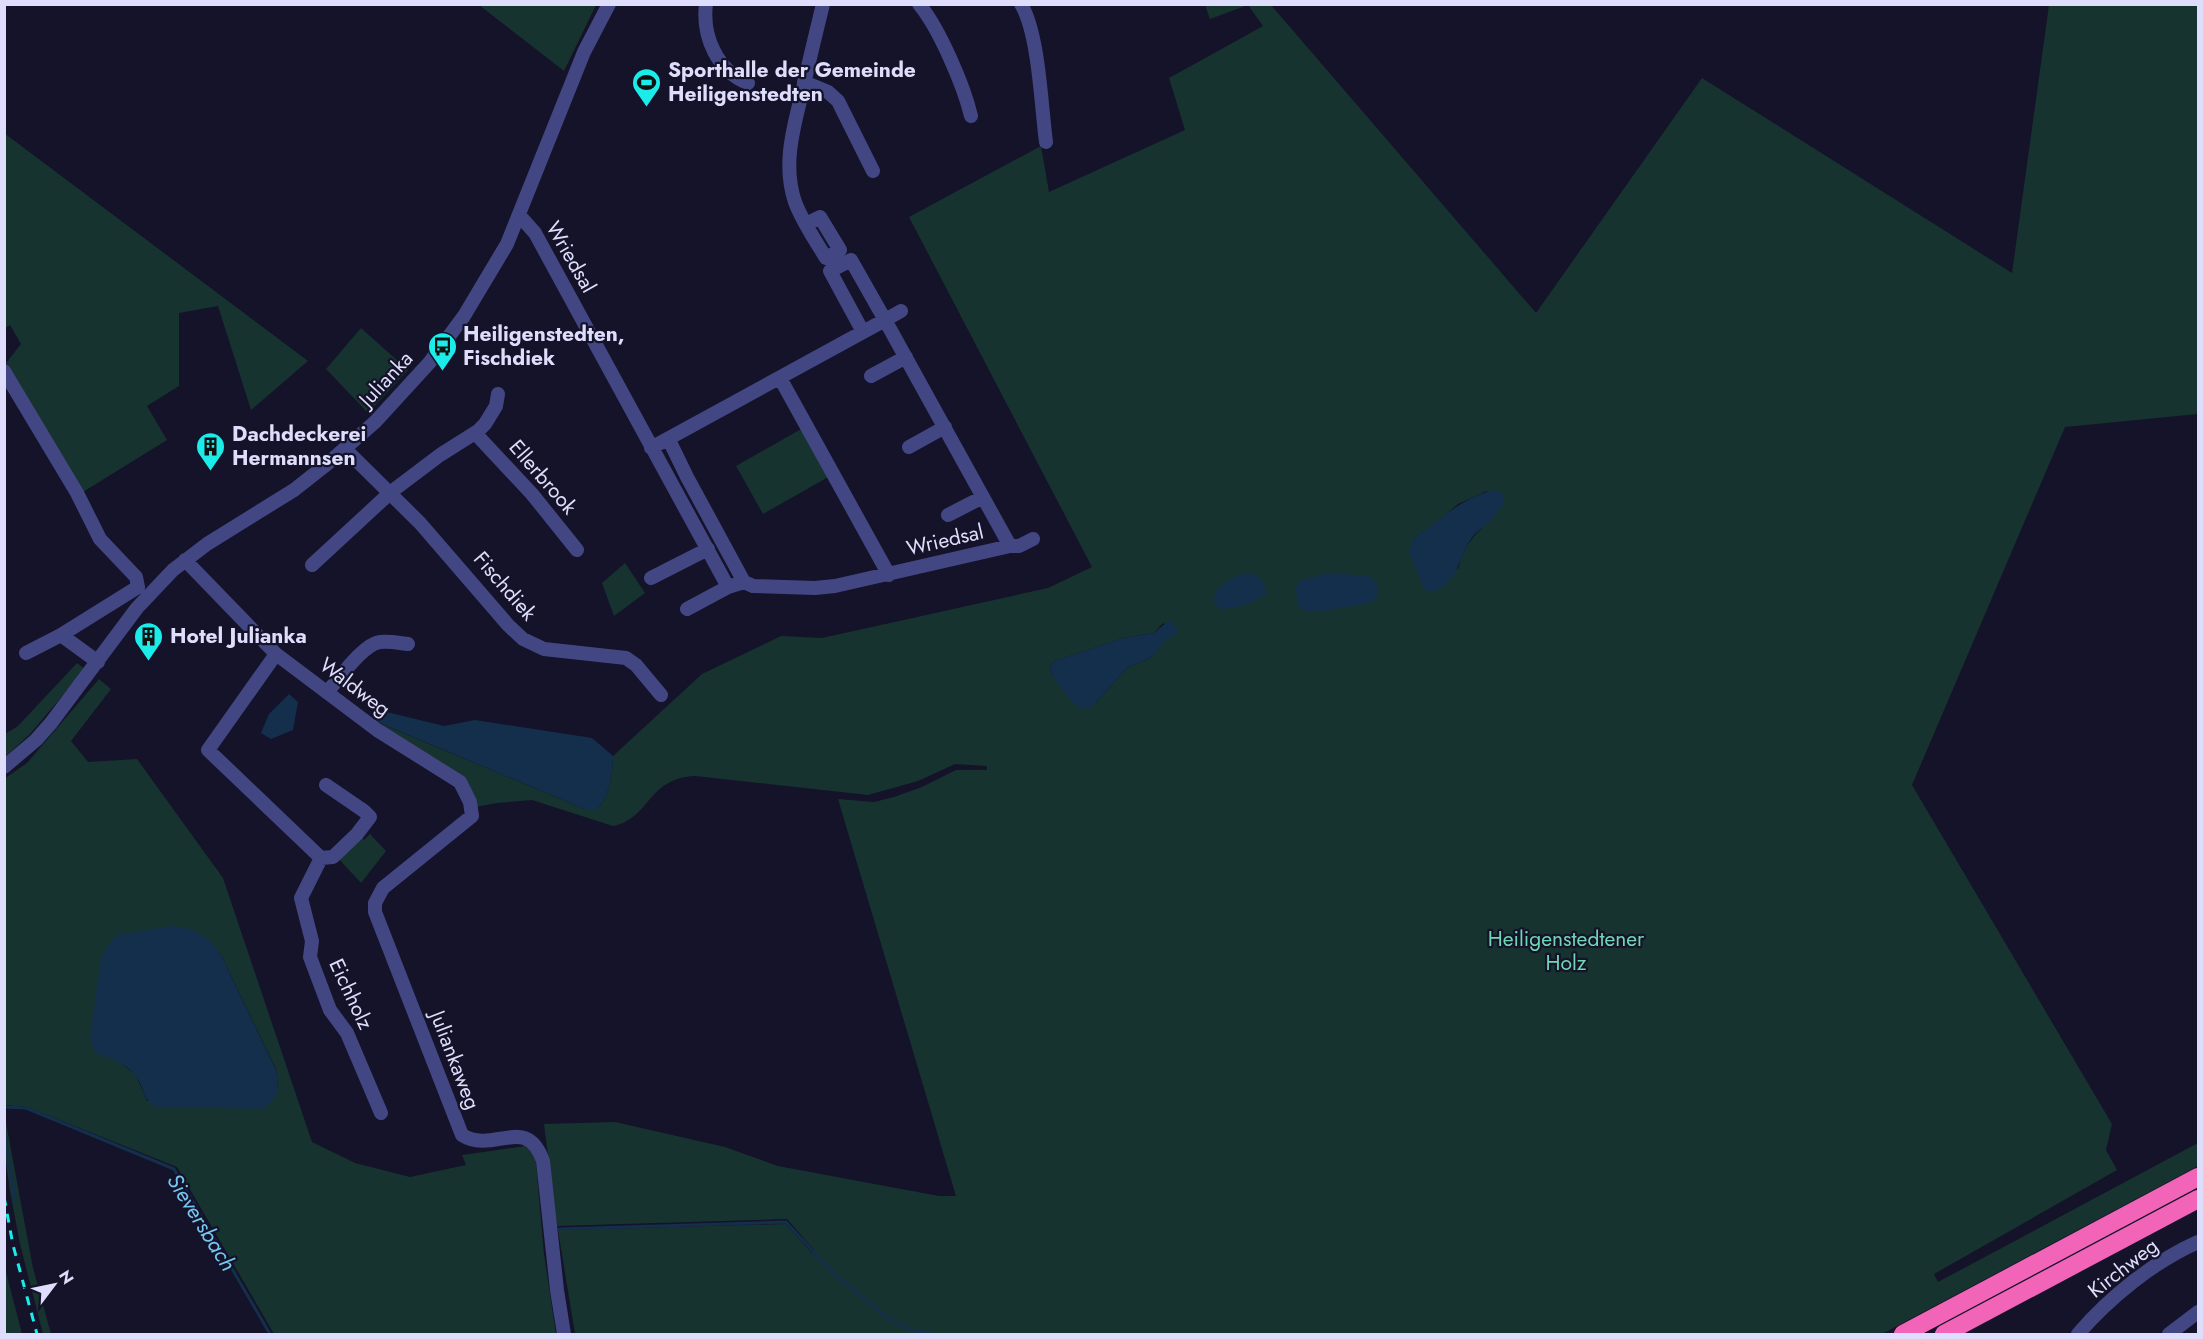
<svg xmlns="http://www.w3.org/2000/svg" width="2203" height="1339" viewBox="0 0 2203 1339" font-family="Jost,sans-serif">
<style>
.green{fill:#17332f;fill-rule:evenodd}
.water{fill:#142f4c}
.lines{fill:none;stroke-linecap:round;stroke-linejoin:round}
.stream{stroke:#142f4c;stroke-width:3}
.minor{stroke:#424784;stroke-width:14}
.highway{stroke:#f264b8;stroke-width:18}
.rail{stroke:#1bebe9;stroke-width:3;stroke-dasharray:9 8;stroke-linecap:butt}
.labels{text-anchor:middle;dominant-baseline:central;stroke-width:4.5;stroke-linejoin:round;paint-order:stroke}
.poi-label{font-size:21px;font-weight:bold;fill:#dedefc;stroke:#141329;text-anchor:start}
.street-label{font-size:21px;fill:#dedefc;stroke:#141329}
.park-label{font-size:21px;fill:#6fd7b2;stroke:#141329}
.water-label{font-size:22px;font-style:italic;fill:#75c7f3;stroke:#141329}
</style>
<rect width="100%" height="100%" fill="#141329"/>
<path class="green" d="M479,5H596L564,71Z
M1205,5H1271L1536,313L1702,78L2012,273L2049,5H2198V414L2065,427L1912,785L2112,1124L2106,1150L2117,1170L1934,1274L1938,1282L2198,1143V1166L1882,1334H575L558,1230L786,1224L812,1253L814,1250L787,1219L557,1226L544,1124L615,1122L725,1147L778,1166L939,1196H956L838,799L874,802L894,797L922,787L956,770H987V766L955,764L918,781L868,795L695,776C647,778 650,819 613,826L532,800L497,803L475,807L471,790L378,724L379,723L587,810H596C609,799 613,773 613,756L702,674L781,636L822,638L1048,588L1092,567L909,217L1041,146L1049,192L1185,130L1169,78L1263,26L1248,5L1210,19ZM1487,491L1492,519C1474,535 1464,545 1458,569L1413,539L1435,524L1458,504ZM1163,623L1176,633L1167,638L1150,658L1127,668L1093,706L1072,700L1051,672L1050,666L1054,661L1123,638L1154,633Z
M4,133L308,361L251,410L218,306L179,313V386L147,406L167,440L83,492L6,363L21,344L10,325L5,328Z
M361,328L408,370L368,413L326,369Z
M803,428L830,476L763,514L736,466Z
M625,563L645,593L614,616L602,583Z
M77,663L85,669L30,734L5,757V734L18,726Z
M99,679L111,689L71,741L88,762L137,759L223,878L312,1142L355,1163L410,1177L466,1165L462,1155L525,1146L532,1152L536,1163L544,1254L556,1334H274L177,1167L27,1107L5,1105L4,779L27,763ZM220,953L276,1069L278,1086L147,1101L136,1075L121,1063Z
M370,834L386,851L361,883L337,857L359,835L364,840Z
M4,1112L33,1268L51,1334H43L20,1244L10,1191L5,1156Z
M5,1268L22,1334H5Z"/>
<path class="water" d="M1497,490L1502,493L1505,501C1501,507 1497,514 1491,520C1485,527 1476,531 1471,539C1457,559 1459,585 1430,592L1424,588L1409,553L1413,539C1440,521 1463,495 1497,490Z
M1243,573C1258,575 1263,578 1267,593C1253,604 1237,608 1219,609L1214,601C1215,585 1230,580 1243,573Z
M1329,573L1369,576L1378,584V596L1370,603L1316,612L1306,611L1298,606L1296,587L1301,580Z
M1168,621C1174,623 1177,626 1177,633L1167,639L1150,658L1127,668L1093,706L1080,709C1069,697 1052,682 1050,666L1054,661L1123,638L1154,633Z
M289,694L298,702L293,730L271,739L261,733L269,714Z
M387,712L444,726L475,720L592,738L613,756C613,773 609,799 596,810H587L375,721L377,717Z
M171,926C195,928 206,934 220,953L276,1070C279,1090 280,1096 263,1109L155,1107C140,1096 145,1086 134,1074C124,1062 109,1058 95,1053L90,1036L101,960L106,948L117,935Z"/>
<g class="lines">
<path class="stream" d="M4,1107L26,1108L174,1169L270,1334
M4,1131L15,1201
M559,1229L786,1222L834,1274L890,1320L911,1330L933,1334"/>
<path class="minor" d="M706,4C702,36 717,71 748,83
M919,4C939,28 964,86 971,116
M1021,4C1039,34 1041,105 1046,142
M804,82L828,92L838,101L873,171
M519,215L535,233L728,587L744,582L753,586L815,588L835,586L1010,546L885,320L651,448
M806,224L820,217L840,250L826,258C815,240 802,221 795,202C782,164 794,126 803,89C809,61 816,33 823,4
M863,332L830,271L851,260L885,320L901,311
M4,371L77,493L100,539L136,577L138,587L61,635L98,662
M871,376L906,357
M780,378L889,575
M475,433L532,494L577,550
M669,440L687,477L744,582
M909,447L945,427
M345,449L420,523L508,625L523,639L544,649L626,658L636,665L661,695
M948,515L983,497
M1010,546H1019L1033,539
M185,560L276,654L377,730L460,782L470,802L472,816L383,888L375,903V912L462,1135C494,1155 526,1113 543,1161L557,1290L564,1334
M312,565L391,492L440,455L478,431L485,424L496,406L498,394
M651,578L708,549
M687,609L728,587
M26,653L61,635
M276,654L208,750L321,858L301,898L312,941L310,957L330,1010L347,1033L381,1113
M328,691C339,679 363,644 380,642C389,641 399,643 408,644
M4,767L36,740L51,723L137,608L173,570L207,544L294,490L327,464L375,422L430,362L464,316L507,244L584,52L609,4
M321,858L333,857L357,834L370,817L364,811L326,785
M2078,1334C2110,1297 2153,1262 2198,1242
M2169,1334L2198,1312"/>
<path class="highway" d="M1903,1334L2198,1177
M1944,1334L2198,1199"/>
<path class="rail" d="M4,1197L13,1245L37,1334"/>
</g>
<defs>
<symbol id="stadium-pin" viewBox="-11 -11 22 30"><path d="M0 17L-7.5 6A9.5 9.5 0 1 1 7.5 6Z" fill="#1bebe9" stroke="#141329"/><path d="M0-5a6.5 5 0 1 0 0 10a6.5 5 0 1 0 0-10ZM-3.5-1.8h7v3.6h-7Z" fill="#111"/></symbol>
<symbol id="bus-pin" viewBox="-11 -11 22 30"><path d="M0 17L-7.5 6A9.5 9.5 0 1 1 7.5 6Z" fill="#1bebe9" stroke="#141329"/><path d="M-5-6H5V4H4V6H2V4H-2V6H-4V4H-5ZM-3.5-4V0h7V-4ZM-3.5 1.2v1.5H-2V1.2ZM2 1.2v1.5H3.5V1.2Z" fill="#111"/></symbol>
<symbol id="building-pin" viewBox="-11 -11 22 30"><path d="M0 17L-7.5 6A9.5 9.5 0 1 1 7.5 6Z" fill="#1bebe9" stroke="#141329"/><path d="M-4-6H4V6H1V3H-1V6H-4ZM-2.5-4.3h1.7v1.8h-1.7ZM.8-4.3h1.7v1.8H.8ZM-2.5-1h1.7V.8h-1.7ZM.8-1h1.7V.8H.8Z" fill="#111"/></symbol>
</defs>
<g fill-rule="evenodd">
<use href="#stadium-pin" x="630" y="66" width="33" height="45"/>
<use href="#bus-pin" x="426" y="330" width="33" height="45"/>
<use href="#building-pin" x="194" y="430" width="33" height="45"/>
<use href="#building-pin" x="132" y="620" width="33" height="45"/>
</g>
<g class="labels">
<g class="poi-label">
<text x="668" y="70">Sporthalle der Gemeinde<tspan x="668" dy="24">Heiligenstedten</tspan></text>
<text x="463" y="334">Heiligenstedten,<tspan x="463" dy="24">Fischdiek</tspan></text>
<text x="232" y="434">Dachdeckerei<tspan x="232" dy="24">Hermannsen</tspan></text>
<text x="170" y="636">Hotel Julianka</text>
</g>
<g class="street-label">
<text transform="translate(571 257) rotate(60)">Wriedsal</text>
<text transform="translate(386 379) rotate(-47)">Julianka</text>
<text transform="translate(543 477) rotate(49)">Ellerbrook</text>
<text transform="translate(945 540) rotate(-13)">Wriedsal</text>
<text transform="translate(505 586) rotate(49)">Fischdiek</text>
<text transform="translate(355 687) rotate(37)">Waldweg</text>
<text transform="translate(351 994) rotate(65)">Eichholz</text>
<text transform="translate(455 1060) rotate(69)">Juliankaweg</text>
<text transform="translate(2123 1268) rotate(-38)">Kirchweg</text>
</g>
<g class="park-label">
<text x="1566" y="939">Heiligenstedtener<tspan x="1566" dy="24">Holz</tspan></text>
</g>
<g class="water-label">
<text transform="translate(202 1222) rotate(58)">Sieversbach</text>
</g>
</g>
<rect width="2203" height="1339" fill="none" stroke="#dedefc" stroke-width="12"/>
<g transform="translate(54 1285) rotate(58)" stroke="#141329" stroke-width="4.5" paint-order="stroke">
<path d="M0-4.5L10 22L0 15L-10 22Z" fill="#dedefc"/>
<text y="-9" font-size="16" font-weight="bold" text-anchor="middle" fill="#dedefc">N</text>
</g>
</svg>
